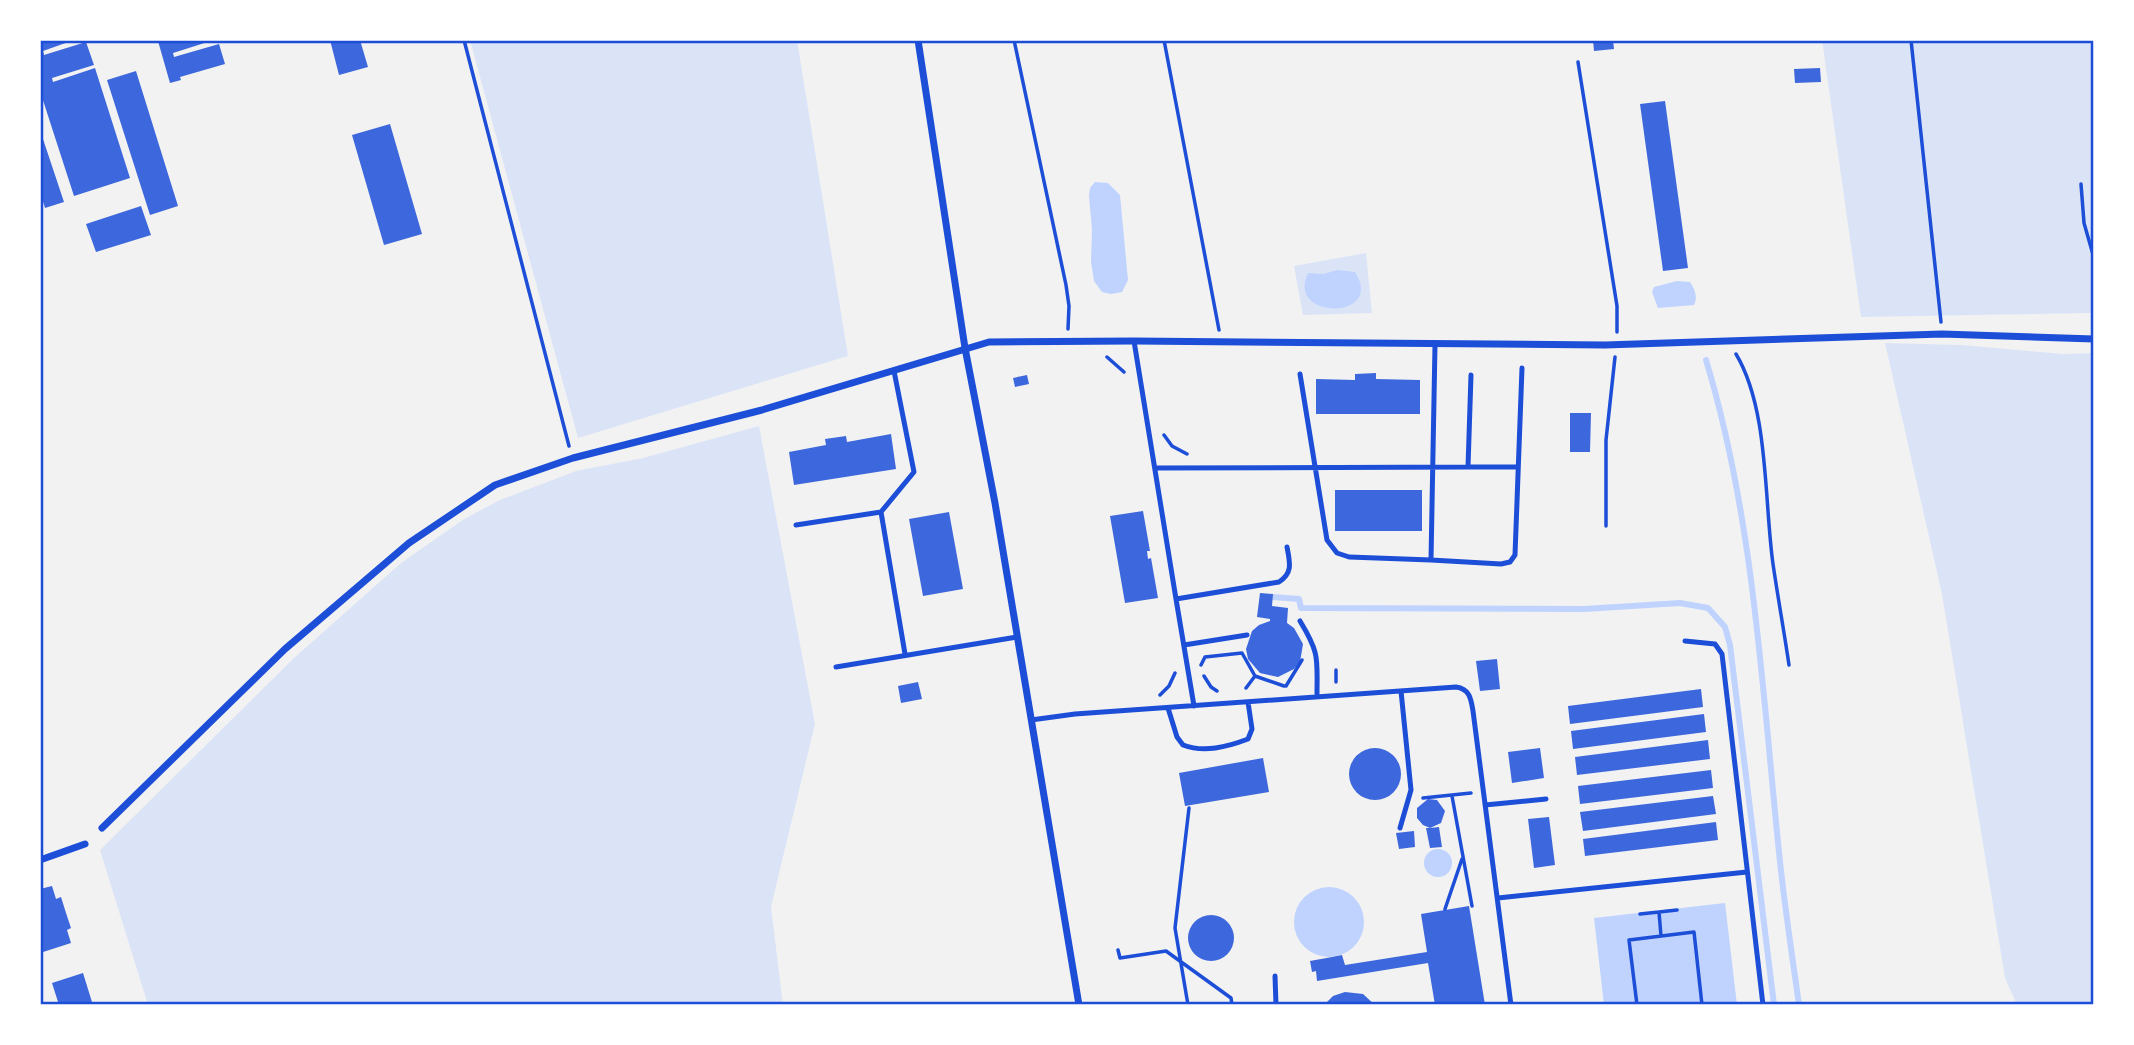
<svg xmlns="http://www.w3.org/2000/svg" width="2134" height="1045" viewBox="0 0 2134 1045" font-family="'Playfair Display',serif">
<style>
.green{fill:#dbe4f7}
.water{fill:#bfd3fe}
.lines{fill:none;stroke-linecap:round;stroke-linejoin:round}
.stream{stroke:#bfd3fe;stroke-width:6}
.building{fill:#3d67dc}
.path{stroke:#1d4ed8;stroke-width:3.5}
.service{stroke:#1d4ed8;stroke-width:5}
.minor{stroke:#1d4ed8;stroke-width:7}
.neatline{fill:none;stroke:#1d4ed8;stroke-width:2.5}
</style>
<rect width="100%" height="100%" fill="#f2f2f2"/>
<path class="green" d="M470,40H797L848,356L578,438Z
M1822,40H2094V313L1861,317Z
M1366,253L1372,313L1303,315L1294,266Z
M1885,343L1962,345L2063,354L2094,353V1005H2017L2005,978L1942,594Z
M759,426L815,724L771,907L783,1005H148L100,850L294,658L401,563L464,519L500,500L576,471L643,458Z"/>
<path class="water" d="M1095,182L1108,183L1120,195L1128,280L1122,292L1111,294L1102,292L1094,281L1091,262L1092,230L1089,196L1090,188Z
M1338,270L1355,272C1386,320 1285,321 1308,273L1323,274Z
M1677,281L1690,282C1695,289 1698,297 1694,305L1658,308L1652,292L1654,287Z
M1424 863a14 14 0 1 1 28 0a14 14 0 1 1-28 0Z
M1294 922a35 35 0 1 1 70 0a35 35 0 1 1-70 0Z
M1725,903L1737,1005H1604L1594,918Z"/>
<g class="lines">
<path class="stream" d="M1706,360C1754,519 1762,688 1779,852C1784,903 1792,954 1799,1005
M1273,597L1299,599L1301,608L1584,609L1680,603L1708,608L1725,627L1730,645L1774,1005"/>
</g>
<path class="building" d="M40,40H74L43,51L44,55L86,42L94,65L52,78L53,82L95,68L130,178L74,196L40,91Z
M214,40L173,53L174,57L219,44L225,64L180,77L181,80L170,83L158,41Z
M330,40H360L368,67L339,75Z
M1593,40H1613L1614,49L1594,51Z
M1820,68L1821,82L1795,83L1794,69Z
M136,71L178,206L150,215L107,80Z
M1665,101L1688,268L1663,271L1640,104Z
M390,124L422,234L384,245L352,135Z
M40,130L64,202L45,208L40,192Z
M141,206L151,235L96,252L86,224Z
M1376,373V379L1420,380V414H1316V379L1355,380V374Z
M1027,375L1029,384L1015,387L1013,378Z
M1570,413H1591L1590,452H1570Z
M891,434L896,469L794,485L789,452L826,445L825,439L846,436L847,442Z
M1335,490H1422V531H1335Z
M1143,511L1150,551H1147L1148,559L1151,558L1158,598L1125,603L1110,516Z
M949,512L963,589L923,596L909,519Z
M1260,593L1273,594L1272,606L1288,608L1287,623L1294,628L1303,644L1300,662L1294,669L1278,677L1260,673L1248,659L1246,649L1252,631L1259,625L1270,621V619L1257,617Z
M1497,659L1500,689L1480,691L1476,661Z
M918,682L922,699L901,703L898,686Z
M1701,689L1703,707L1570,724L1568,706Z
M1704,714L1706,732L1573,749L1571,731Z
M1708,740L1710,759L1577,775L1575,757Z
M1349 774a26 26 0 1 1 52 0a26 26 0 1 1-52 0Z
M1540,748L1544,778L1512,783L1508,752Z
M1263,758L1269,792L1185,806L1179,773Z
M1711,770L1713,788L1580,804L1578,786Z
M1713,796L1716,814L1583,831L1580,812Z
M1428,799L1437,800L1445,811L1441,823L1430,828L1439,827L1442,847L1430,848L1426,828H1430L1423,825L1417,818V808Z
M1549,817L1555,865L1534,868L1528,819Z
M1716,822L1718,840L1585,856L1583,839Z
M1414,831L1415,847L1399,849L1396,833Z
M52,886L56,899L61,897L66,913L71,928L67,930L71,943L40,953V889Z
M1469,906L1485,1005H1435L1428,963L1317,981L1316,971L1312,972L1310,961L1332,957L1342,955L1345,965L1427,952L1421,914Z
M1188 938a23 23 0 1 1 46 0a23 23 0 1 1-46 0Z
M83,973L92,1002L84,1005H59L52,983Z
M1345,992L1363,994L1375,1005H1324L1333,996Z"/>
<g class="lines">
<path class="path" d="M464,40L569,446
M1014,40L1066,285L1069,306L1068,329
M1164,40L1219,330
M1911,40L1941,322
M1578,62L1617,306V332
M2081,184L2084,223L2094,258
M1736,354C1769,409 1764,500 1773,564C1778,598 1784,631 1789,665
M1107,357L1124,372
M1164,435L1172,446L1187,454
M1606,526V440L1615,357
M1201,665L1205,657L1242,653L1255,676L1284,686
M1336,670V682
M1204,676L1211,687L1217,691
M1286,686L1302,660
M1246,688L1255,676
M1160,695L1169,686L1175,673
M1452,796L1472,906
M1423,798L1471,793
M1445,909L1462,859
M1640,914L1659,912
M1661,936L1659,912L1677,910
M1118,950L1120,958L1166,951L1231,998L1232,1005
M1188,1005L1175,928L1189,808
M1637,1005L1629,940L1694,932L1702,1005"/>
<path class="service" d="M1134,341L1176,599L1279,582C1293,573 1290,563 1287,547
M1435,345L1431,560L1501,564L1510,562L1515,555L1522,368
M894,371L914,472L881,512L905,654
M1300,374L1327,540L1337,553L1349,557L1431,560
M1468,467H1518
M1155,468L1468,467L1471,375
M796,525L881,512
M1176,599L1194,706
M1300,621C1320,654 1317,658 1317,695
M1685,641L1715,644L1722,654L1763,1005
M1184,645L1247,635
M836,667L1017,637
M1168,708L1177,737L1183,745C1204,753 1227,747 1248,739L1252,729L1248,702
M1031,720L1075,714L1456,687C1470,689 1471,699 1473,711L1511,1005
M1485,805L1546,799
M1400,828L1411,790L1401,691
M1498,898L1747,872
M1275,976L1276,1005"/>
<path class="minor" d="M918,40L965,348L995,503L1079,1005
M102,828L285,649L409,543L495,485L573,458L762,410L989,342L1134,341L1605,345L1942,334L2094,339
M40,860L85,844"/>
</g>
<rect width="2134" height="1045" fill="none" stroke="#ffffff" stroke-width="84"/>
<rect x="42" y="42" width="2050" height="961" class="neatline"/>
</svg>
